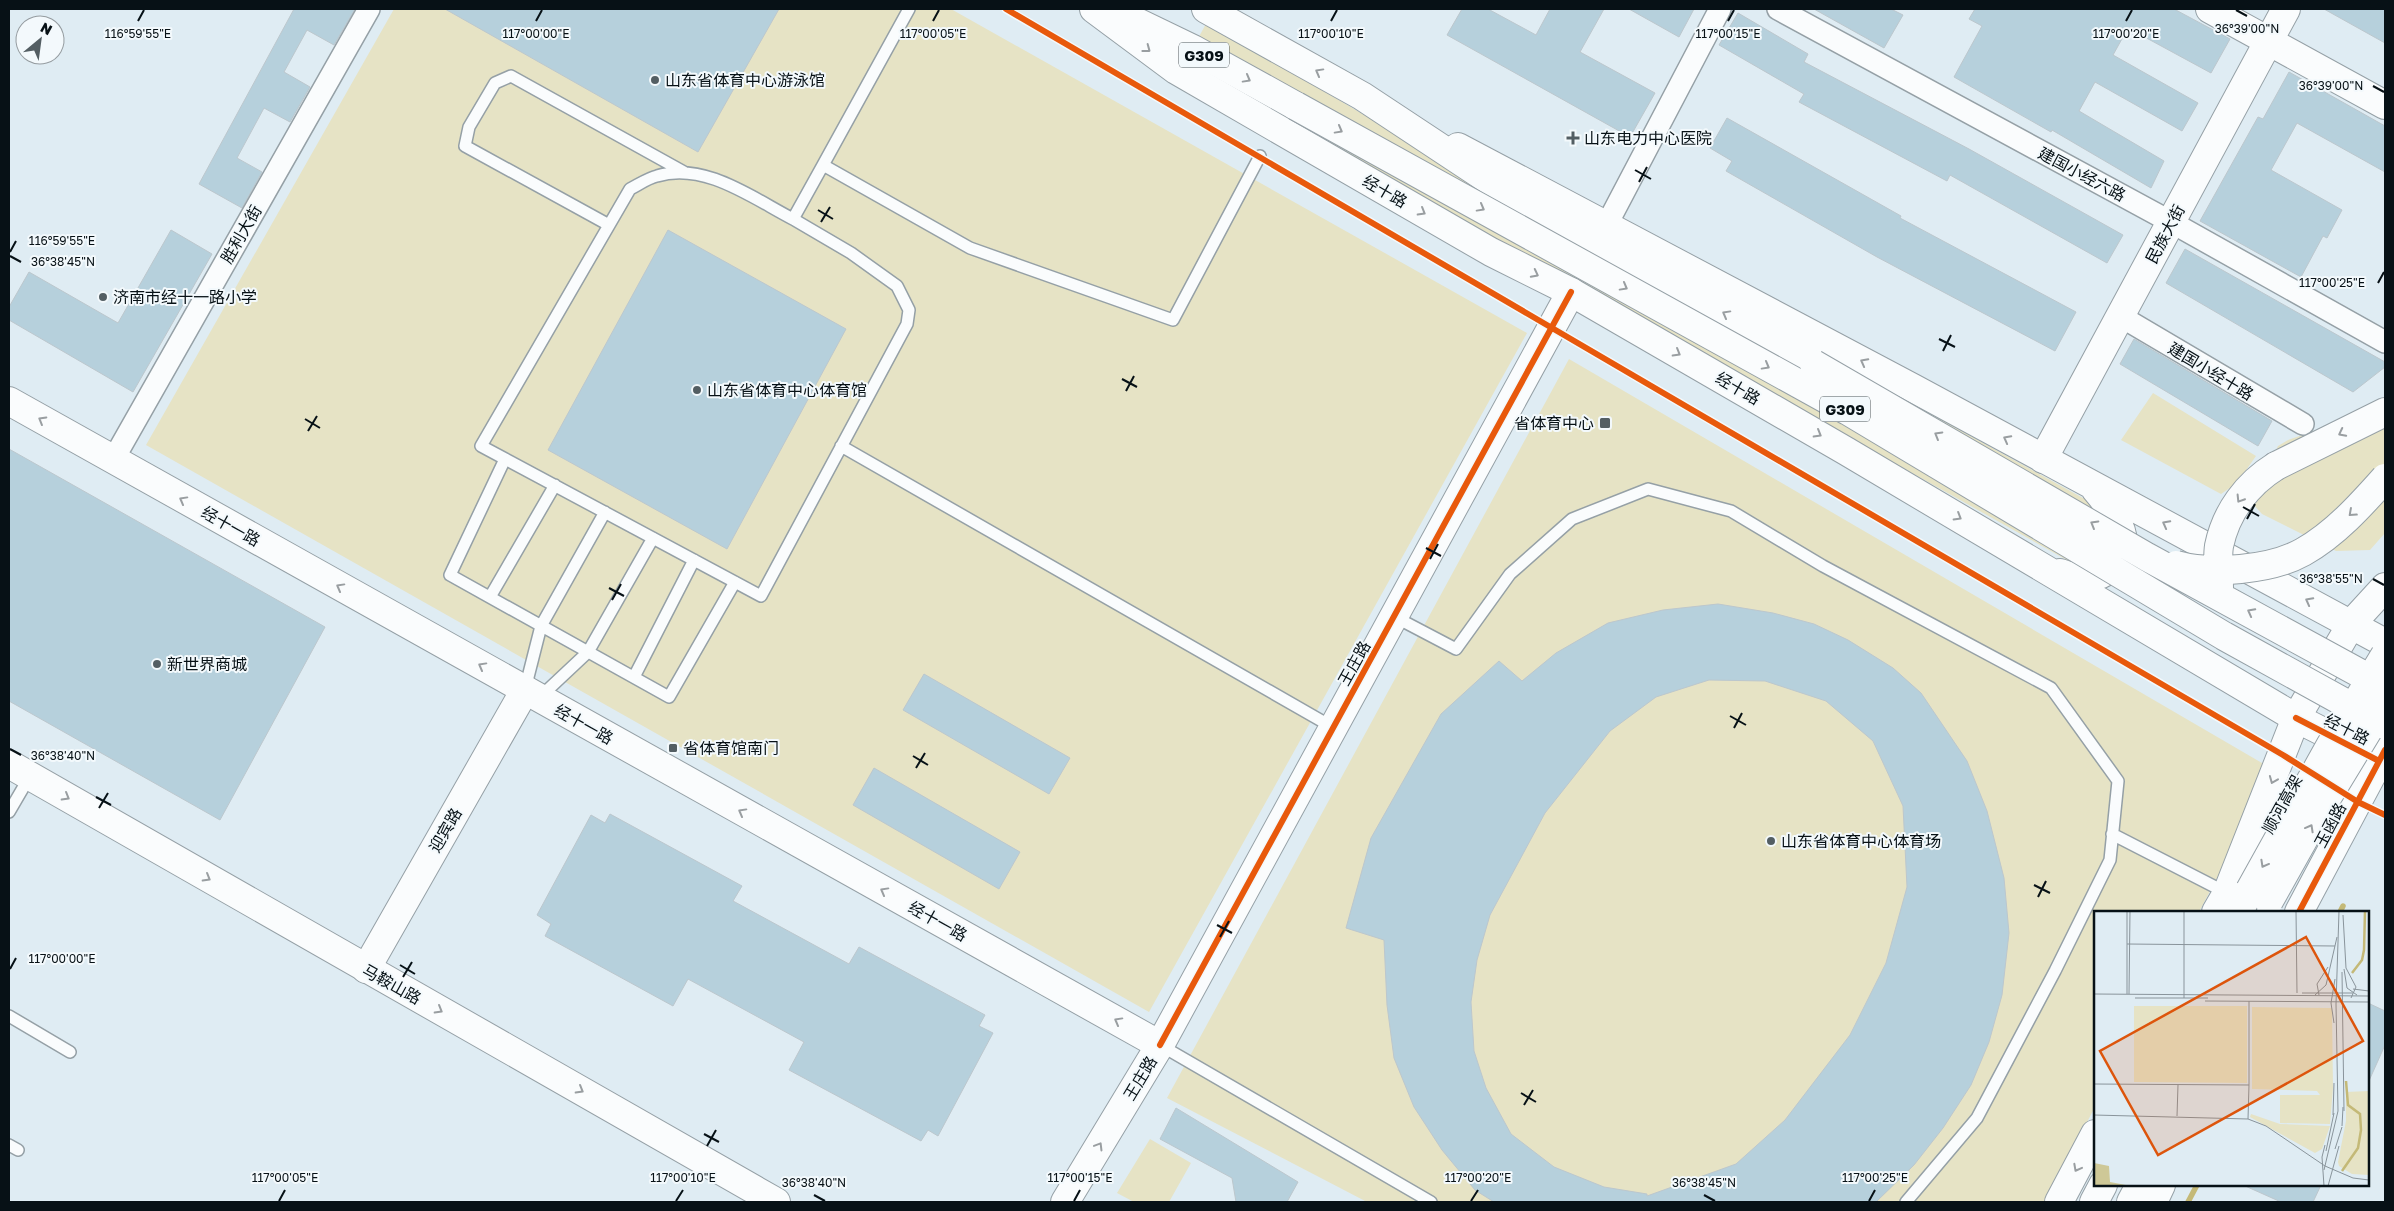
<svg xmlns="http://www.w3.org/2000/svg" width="2394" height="1211" viewBox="0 0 2394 1211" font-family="'Golos Text','Noto Sans SC',sans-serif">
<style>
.green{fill:#e6e3c5}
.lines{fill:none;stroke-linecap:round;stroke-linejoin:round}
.stream{stroke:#c4b977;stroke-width:5.5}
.building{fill:#b6d0dc;stroke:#bcc7cd;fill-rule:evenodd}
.service-casing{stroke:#95a0a6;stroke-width:14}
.minor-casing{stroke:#95a0a6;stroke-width:24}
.tertiary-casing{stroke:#95a0a6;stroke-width:30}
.secondary-casing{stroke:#95a0a6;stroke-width:30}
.primary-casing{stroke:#95a0a6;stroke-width:30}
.trunk-casing{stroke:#95a0a6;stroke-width:30}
.service{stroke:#fafcfd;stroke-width:11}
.minor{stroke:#fafcfd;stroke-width:21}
.tertiary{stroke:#fafcfd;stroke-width:28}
.secondary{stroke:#fafcfd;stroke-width:28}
.primary{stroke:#fafcfd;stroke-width:28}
.trunk{stroke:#fafcfd;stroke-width:28}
.trunk-bridge-casing{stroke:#95a0a6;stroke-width:30;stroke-linecap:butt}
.trunk-bridge{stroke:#fafcfd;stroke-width:28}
.cycleway-casing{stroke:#f3f9fc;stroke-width:9}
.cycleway{stroke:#e8590c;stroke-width:6}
.oneway{stroke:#999ea1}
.ticks{fill:none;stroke:#071116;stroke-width:2}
.poi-dot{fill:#535e63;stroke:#f3f9fc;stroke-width:2}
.labels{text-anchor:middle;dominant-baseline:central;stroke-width:4;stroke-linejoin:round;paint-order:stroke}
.shield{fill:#f3f9fc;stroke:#4e575b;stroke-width:1}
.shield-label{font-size:15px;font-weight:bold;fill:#071116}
.poi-label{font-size:16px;fill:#071116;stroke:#f3f9fc;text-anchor:start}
.street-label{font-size:16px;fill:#071116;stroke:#f3f9fc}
.inset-river{fill:none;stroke:#c4b977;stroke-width:2.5}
.inset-road{fill:none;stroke:#89949b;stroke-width:1}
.view{fill:#dd550c;fill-opacity:0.15;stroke:#dd550c;stroke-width:2.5}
.inset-edge{fill:none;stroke:#071116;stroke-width:2.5}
.ticks-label{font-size:12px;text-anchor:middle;fill:#071116;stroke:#f3f9fc;stroke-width:4;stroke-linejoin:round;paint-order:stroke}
</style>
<rect width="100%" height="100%" fill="#dfecf3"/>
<path class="green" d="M394,9H951L1527,333L1149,1012L146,445Z
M1207,22L1530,213L1539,199L2103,509L2110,545L2103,555L2074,564L1184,64Z
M1569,359L2274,770L2199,912H2095V1107L2045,1202H1367L1167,1098Z
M2153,393L2256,456L2237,483L2221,494L2121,440Z
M2385,406V533L2370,550L2336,551L2262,514L2251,502L2278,446L2288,440Z
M1150,1139L1191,1163L1169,1202H1134L1117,1193Z"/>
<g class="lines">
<path class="stream" d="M2340,912L2343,906
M2188,1202L2197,1185"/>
</g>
<path class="building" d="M294,9H355L334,45L307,30L284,72L310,87L290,122L264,108L237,158L262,172L242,208L199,184Z
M445,9H779L698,152Z
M1462,9H1488L1536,35L1550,9H1604L1580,52L1655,93L1630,137L1447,35Z
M1629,9H1694L1679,37Z
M1814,9H1891L1903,15L1884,48Z
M1975,9H2174L2230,39L2211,73L2128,28L2113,55L2198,103L2182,131L2095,82L2079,111L2164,161L2151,188L2052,130L2051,132L1954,77L1982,26L1969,19Z
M2324,9H2385V43Z
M1738,13L1808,54L1804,62L1969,149L2123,235L2107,263L1950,175L1947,181L1799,102L1804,94L1719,45Z
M2289,72L2385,126V172L2297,123L2271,170L2342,210L2327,238L2323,236L2301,277L2200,221L2258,117L2263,119Z
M1727,118L1901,216L1900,218L2076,312L2055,351L1877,257L1726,171L1732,161L1710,148Z
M171,230L212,254L133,392L9,320V307L29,272L118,323Z
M668,230L846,329L727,549L548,450Z
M2185,249L2385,362V367L2353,392L2166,283Z
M2134,339L2272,421L2258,446L2120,364Z
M9,449L325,627L220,820L9,701Z
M1718,604L1773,613L1814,624L1848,640L1893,668L1921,693L1967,761L1987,811L2004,878L2009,933L2002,995L1989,1042L1971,1085L1943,1128L1914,1165L1876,1202H1494L1475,1190L1442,1150L1414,1107L1394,1058L1387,1005L1384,940L1346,928L1371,838L1441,714L1499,661L1522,681L1556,653L1608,623L1663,610ZM1709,680L1765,681L1826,701L1873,741L1903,806L1907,887L1886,963L1850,1035L1785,1120L1736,1164L1647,1196V1194L1604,1187L1554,1167L1511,1134L1486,1088L1474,1051L1471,1002L1477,960L1490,915L1545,813L1610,731L1656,697Z
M924,674L1070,758L1049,794L903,710Z
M874,768L1020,852L999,889L853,805Z
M610,814L742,886L733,901L849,964L859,947L985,1015L979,1026L993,1033L938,1136L928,1130L921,1141L789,1070L804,1042L688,979L673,1006L545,936L551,924L537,915L591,815L605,823Z
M2368,1003L2385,1011V1045L2368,1083Z
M1176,1108L1298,1182L1287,1202H1236L1232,1178L1160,1139Z
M2243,1185H2321L2313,1202H2281Z"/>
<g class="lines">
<defs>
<path id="service" d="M909,9L823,165L970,248L1173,320L1260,156
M793,219L851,253L897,286L909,310L907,324L761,596L481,446L630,189C638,185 648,178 657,176C704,161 754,199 793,219L823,165
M609,225L465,146L469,127L495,83L511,76L684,172
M841,446L1334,728
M505,459L450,575L669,697L735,582
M490,597L555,485
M1395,617L1456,649L1510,574L1572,519L1648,489L1731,511L1823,566L2051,688L2118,781L2110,860L2055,971L1977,1118L1906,1202
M634,677L694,560
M525,689L541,626L605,512
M539,698L588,652L653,538
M9,812L30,776
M2112,834L2227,893
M9,1016L70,1052
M1160,1045L1431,1202
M9,1145L18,1150"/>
<path id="minor" d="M1778,9L2171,222L2385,342
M1606,226L1720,9
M2120,316L2303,424
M113,460L369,9"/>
<path id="tertiary" d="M2210,9L2385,105
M2043,459L2286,9
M366,969L525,690
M1160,1045L1571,292"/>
<path id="secondary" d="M1094,9L1176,70L1491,252L1571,292L1846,451L2296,718L2355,748
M1458,147L1913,388L2385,643
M9,401L1160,1045L1065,1202
M2060,573C2079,580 2090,581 2107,571C2141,551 2114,511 2096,490
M9,764L776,1202"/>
<path id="primary" d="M2216,912L2227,893L2296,718L2352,623L2385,587
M2299,912L2385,750
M2059,1202L2095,1134
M2153,1202L2161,1185"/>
<path id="trunk" d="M1110,9L1193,49L1296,106
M1206,9L1362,96L1489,180L1814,364
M2276,466L2385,412
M2239,912L2250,890
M2094,1202L2103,1185
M2131,1202L2140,1185"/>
</defs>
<use href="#service" class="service-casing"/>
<use href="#minor" class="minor-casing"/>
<use href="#tertiary" class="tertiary-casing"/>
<use href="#secondary" class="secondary-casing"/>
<use href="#primary" class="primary-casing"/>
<use href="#trunk" class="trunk-casing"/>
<use href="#service" class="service"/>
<use href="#minor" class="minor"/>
<use href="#tertiary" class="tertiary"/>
<use href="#secondary" class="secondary"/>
<use href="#primary" class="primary"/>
<use href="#trunk" class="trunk"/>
<defs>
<path id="trunk-bridge" d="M1296,106L1848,411L2224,636L2385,725
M1814,364L2147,557L2385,687
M2176,565C2211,575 2271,570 2303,552C2335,534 2361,505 2385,478
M2219,588C2219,575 2217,559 2219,546C2226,512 2247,484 2276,466
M2250,890L2330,746L2385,655
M2269,901L2325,801L2384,704"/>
</defs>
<use href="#trunk-bridge" class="trunk-bridge-casing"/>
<use href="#trunk-bridge" class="trunk-bridge"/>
<defs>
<path id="cycleway" d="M1006,9C1433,255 1858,505 2283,755L2358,802L2385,815
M2296,718L2379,761
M2299,912L2385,750
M1160,1045L1571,292"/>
</defs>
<use href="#cycleway" class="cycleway-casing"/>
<use href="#cycleway" class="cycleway"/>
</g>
<defs><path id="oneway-chevron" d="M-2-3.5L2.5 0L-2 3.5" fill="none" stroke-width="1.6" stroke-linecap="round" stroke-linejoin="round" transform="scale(1.25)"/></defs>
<g class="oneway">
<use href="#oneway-chevron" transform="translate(1147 49) rotate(37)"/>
<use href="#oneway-chevron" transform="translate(1319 72) rotate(-151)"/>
<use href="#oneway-chevron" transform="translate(1247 79) rotate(29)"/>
<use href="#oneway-chevron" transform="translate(1339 130) rotate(29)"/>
<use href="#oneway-chevron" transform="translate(1481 208) rotate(29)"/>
<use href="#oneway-chevron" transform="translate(1422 212) rotate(30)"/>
<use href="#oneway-chevron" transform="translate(1535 274) rotate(27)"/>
<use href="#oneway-chevron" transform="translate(1624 287) rotate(29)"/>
<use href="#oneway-chevron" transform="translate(1726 314) rotate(-151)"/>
<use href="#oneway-chevron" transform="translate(1677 353) rotate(30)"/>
<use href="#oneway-chevron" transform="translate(1864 362) rotate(-152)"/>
<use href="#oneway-chevron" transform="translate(1766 366) rotate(29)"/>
<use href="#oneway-chevron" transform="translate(42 420) rotate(-150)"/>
<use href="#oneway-chevron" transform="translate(2342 433) rotate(153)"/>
<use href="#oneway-chevron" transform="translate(1818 434) rotate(30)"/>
<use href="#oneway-chevron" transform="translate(1938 435) rotate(-150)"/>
<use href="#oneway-chevron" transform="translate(2007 439) rotate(-152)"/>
<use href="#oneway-chevron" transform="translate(2240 499) rotate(122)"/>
<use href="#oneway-chevron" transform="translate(183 500) rotate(-151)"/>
<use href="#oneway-chevron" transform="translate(2352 513) rotate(138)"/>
<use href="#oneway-chevron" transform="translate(1958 517) rotate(31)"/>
<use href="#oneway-chevron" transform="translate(2094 524) rotate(-150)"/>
<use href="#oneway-chevron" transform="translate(2166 524) rotate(-152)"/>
<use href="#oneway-chevron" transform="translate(340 587) rotate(-151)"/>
<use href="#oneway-chevron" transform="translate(2309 601) rotate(-152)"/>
<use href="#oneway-chevron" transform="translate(2251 612) rotate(-152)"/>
<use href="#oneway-chevron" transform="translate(482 666) rotate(-151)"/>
<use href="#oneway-chevron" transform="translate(2273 780) rotate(112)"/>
<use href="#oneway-chevron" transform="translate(66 797) rotate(30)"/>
<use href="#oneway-chevron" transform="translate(742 812) rotate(-151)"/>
<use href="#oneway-chevron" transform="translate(2310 828) rotate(-61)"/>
<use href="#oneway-chevron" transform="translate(2264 864) rotate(119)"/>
<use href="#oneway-chevron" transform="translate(207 878) rotate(30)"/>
<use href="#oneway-chevron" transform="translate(884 891) rotate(-151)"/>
<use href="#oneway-chevron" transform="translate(439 1010) rotate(30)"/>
<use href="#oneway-chevron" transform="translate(1118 1021) rotate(-151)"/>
<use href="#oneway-chevron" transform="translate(580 1090) rotate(30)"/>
<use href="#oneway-chevron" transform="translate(1099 1146) rotate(-59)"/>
<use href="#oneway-chevron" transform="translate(2077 1168) rotate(118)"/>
</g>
<path class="ticks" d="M2236,10L2247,16M138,21L144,10M536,21L542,10M933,21L939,10M1331,21L1337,10M1728,21L1734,10M2126,21L2132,10M2373,86L2384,92M1635,170L1651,179M1639,182L1647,167M818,210L833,219M821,222L830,207M10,252L16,241M10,256L21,262M2378,283L2384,272M1939,339L1955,347M1943,351L1951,335M1122,379L1137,387M1126,391L1134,376M305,419L320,428M308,431L317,416M2243,507L2259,516M2247,519L2255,504M1426,548L1441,556M1430,559L1438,544M2373,579L2384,585M609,588L624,596M612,600L621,584M1730,716L1746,725M1734,728L1742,713M10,749L21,755M913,756L928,765M916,768L925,753M96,797L111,805M99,808L108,793M2034,885L2050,893M2038,897L2046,881M1217,925L1232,933M1220,937L1229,921M400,965L415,974M10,969L16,958M403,977L412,962M1521,1093L1536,1102M1524,1105L1533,1090M704,1134L719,1142M707,1146L716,1130M814,1195L825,1201M1704,1195L1715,1201M279,1201L285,1190M676,1201L683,1190M1074,1201L1080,1190M1471,1201L1478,1190M1869,1201L1875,1190"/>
<g class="poi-dot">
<circle cx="655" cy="80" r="5"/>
<path d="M1570.5 130.5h5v5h5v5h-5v5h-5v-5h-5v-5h5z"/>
<circle cx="103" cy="297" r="5"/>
<circle cx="697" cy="390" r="5"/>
<rect x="1599" y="417" width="12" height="12" rx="2.5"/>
<circle cx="157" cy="664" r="5"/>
<rect x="668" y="743" width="10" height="10" rx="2.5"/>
<circle cx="1771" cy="841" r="5"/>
</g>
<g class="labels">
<g class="shield">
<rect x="1179" y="42.5" width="50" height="25" rx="4"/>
<rect x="1820" y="396.5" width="50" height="25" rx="4"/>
</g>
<g class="shield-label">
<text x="1204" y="55">G309</text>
<text x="1845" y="409">G309</text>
</g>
<g class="poi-label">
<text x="665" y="80">山东省体育中心游泳馆</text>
<text x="1584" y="138">山东电力中心医院</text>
<text x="113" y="297">济南市经十一路小学</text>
<text x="707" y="390">山东省体育中心体育馆</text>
<text x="1594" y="423" text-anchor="end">省体育中心</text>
<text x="167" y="664">新世界商城</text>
<text x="683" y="748">省体育馆南门</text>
<text x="1781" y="841">山东省体育中心体育场</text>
</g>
<g class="street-label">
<text transform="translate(2082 174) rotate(28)">建国小经六路</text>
<text transform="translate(1385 191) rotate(30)">经十路</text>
<text transform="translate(241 234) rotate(-60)">胜利大街</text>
<text transform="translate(2165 234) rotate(-62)">民族大街</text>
<text transform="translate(2211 371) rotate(31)">建国小经十路</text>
<text transform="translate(1738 388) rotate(30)">经十路</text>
<text transform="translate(231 526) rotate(29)">经十一路</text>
<text transform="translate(1354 663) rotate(-61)">王庄路</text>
<text transform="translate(584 724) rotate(29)">经十一路</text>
<text transform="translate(2347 729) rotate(27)">经十路</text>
<text transform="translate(2282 804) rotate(-61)">顺河高架</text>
<text transform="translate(2330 825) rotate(-62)">玉函路</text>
<text transform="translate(445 830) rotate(-60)">迎宾路</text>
<text transform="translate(938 921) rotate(29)">经十一路</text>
<text transform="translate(392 984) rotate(29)">马鞍山路</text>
<text transform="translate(1140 1078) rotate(-59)">王庄路</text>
</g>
</g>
<g transform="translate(2094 911)">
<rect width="275" height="275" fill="#dfecf3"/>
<path d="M40,95H153V172L40,171ZM158,96L238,97L239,177L236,213L186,212V184H226L223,180L158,178ZM275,180V264L258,263L245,255L244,251L252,210V181ZM157,203L186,213L236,215L228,238L221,242L156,206Z" fill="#e6e3c5"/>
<path d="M0,252L15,255L16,271L37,275H0Z" fill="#cec897"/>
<path class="inset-river" d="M258,62L268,49L270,39L271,0M248,260L264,237L267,219L266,203L254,194L252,170"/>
<path class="inset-road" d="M202,0L203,82M249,4L252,57L262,76L257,87M33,33L241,35M250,58L253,77L263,84M248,61L250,200M259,78L275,80M208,82H259M0,83L275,85M33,83V0M35,83L36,0M221,84L232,74L243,26M225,84L223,73L234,56M41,87H114M90,87V0M111,90L275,91M155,90V174M240,112L237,92L241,68M0,173L155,174L154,208M0,204L154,208L172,215L231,255L259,267L275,269M239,204L240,172M83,205L84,174M248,215L249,196M241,238L248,216M232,240L240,202M230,259L244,200L242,93L245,0M230,275L228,246L231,234M234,275L245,235"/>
<path class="view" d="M212,26L269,130L64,244L6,140Z"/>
<rect width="275" height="275" class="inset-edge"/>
</g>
<g class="ticks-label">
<text x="2247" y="33">36°39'00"N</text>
<text x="138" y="38">116°59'55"E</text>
<text x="536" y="38">117°00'00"E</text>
<text x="933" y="38">117°00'05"E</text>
<text x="1331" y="38">117°00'10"E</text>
<text x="1728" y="38">117°00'15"E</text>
<text x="2126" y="38">117°00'20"E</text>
<text x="2331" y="90">36°39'00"N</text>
<text x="62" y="245">116°59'55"E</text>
<text x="63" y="266">36°38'45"N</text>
<text x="2332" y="287">117°00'25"E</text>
<text x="2331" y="583">36°38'55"N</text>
<text x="63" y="760">36°38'40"N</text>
<text x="62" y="963">117°00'00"E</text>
<text x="285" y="1182">117°00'05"E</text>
<text x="683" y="1182">117°00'10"E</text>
<text x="1080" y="1182">117°00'15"E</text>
<text x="1478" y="1182">117°00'20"E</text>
<text x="1875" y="1182">117°00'25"E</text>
<text x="814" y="1187">36°38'40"N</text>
<text x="1704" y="1187">36°38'45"N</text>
</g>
<rect width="2394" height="1211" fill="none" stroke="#071116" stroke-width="20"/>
<g transform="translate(40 40) rotate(29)"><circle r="24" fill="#f3f9fc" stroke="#959ca0"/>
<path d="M0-4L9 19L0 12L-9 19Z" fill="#535e63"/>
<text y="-8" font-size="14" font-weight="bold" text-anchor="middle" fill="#071116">N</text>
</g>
</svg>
